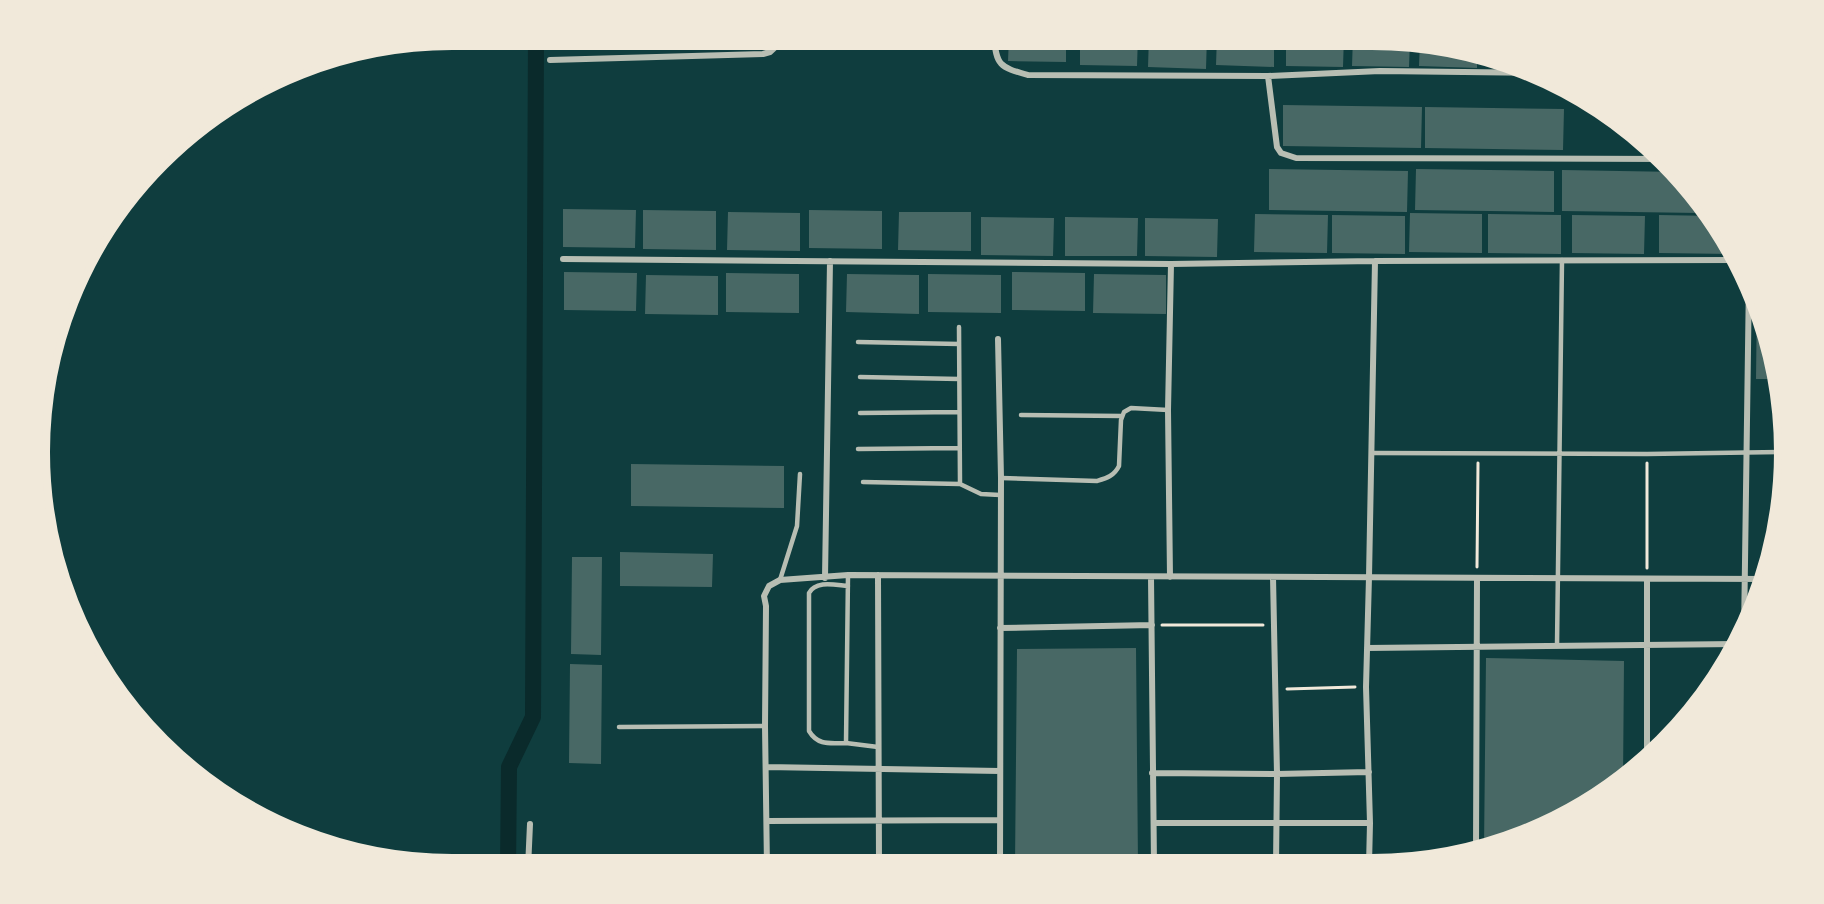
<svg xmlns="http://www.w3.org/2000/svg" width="1824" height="904" viewBox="0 0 1824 904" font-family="'Titillium Web',sans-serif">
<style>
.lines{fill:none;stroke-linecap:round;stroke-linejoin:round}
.canal{stroke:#0a2a2b;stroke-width:16}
.building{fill:#486865}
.path{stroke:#f1e9da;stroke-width:3}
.service{stroke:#b8beb3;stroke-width:4.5}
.minor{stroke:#b8beb3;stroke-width:6}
.rim{fill:none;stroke:#f1e9da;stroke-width:8}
</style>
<rect width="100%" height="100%" fill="#0f3d3e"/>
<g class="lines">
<path class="canal" d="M508,868L509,767L533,717L536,36"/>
</g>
<path class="building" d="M598,36H773V41L598,38Z
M1009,36H1066V62L1008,61Z
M1080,36H1138L1137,66L1080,65Z
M1149,36H1207L1206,69L1148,67Z
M1217,36H1274V67L1216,65Z
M1286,36H1344L1343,67L1286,66Z
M1353,36H1372L1410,40L1409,67L1352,66Z
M1420,41L1453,44L1477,51V68L1419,66Z
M1487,54L1524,66L1487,65Z
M1283,105L1422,107L1421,148L1283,146Z
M1425,107L1564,109L1563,150L1425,148Z
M1269,169L1408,171L1407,212L1269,210Z
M1416,169L1554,171V212L1415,210Z
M1562,170L1678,172L1700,200V213L1562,211Z
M563,209L636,210L635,248L563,247Z
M643,210L716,211V250L643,249Z
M809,210L882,211V249L809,248Z
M728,212L800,213V251L727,250Z
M899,212H971V251L898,250Z
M1410,213L1482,214V253L1409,252Z
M1255,214L1328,215L1327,253L1254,252Z
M1488,214L1561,215V254L1488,253Z
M1332,215L1405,216V254L1332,253Z
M1572,215L1645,216L1644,254L1572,253Z
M1659,215L1714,216L1732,247V254L1659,253Z
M981,217L1054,218L1053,256L981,255Z
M1065,217L1138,218L1137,256H1065Z
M1145,218L1218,219L1217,257L1145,256Z
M564,272L637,273L636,311L564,310Z
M1012,272L1085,273V311L1012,310Z
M726,273L799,274V313L726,312Z
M847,274L919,275V314L846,312Z
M928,274L1001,275V313L928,312Z
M1094,274L1166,275V314L1093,313Z
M646,275L718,276V315L645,314Z
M1757,296L1780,371L1781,379H1756Z
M631,464L784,466V508L631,506Z
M620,552L713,554L712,587L620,586Z
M572,557H602L601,655L571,654Z
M1136,648L1138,865L1015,866L1017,649Z
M1486,658L1624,661L1623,783L1532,836L1484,849Z
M570,664L602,665L601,764L569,763Z"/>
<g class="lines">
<path class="path" d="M1477,567L1478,463
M1647,568V463
M1162,625H1263
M1287,689L1355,687"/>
<path class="service" d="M864,47L994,39
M959,327L960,484
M858,342L959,344
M860,377L959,379
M860,413L959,412
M1021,415L1122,416
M858,449L959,448
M1372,453L1647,454L1788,452
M1001,478L1097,481C1107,478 1114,476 1119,466L1121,420L1124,412L1131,408L1168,410
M863,482L960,484L981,494L1000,495
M848,575L846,743L878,747
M780,580L797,526L800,474
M1557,646L1562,260
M619,727L765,726
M846,743C830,743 818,746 809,731V593C816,580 835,585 848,586"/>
<path class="minor" d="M994,36C996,66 1000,67 1028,75L1268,76L1380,71L1541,73
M550,60L763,54L770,52L787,36
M1268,76L1277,147L1281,153L1296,158L1667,159
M563,259L1171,264L1375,261L1739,260
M998,339L1001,478L1000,866
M878,575L879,866
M1151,577L1154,865
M1170,577L1168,410L1171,264
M1273,577L1277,774L1276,865
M825,578L830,261
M1647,579V760
M1000,628L1152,625
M1744,633L1749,278
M1367,648L1737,644
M766,767L1000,771
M1152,773L1277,774L1369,772
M767,821L999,820
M1154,823H1370
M1476,851L1477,578
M1369,865L1370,823L1366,687L1369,577L1375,261
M767,867L765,726L766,606L764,596L769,586L780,580L848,575L1766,579
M528,868L530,824"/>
</g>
<path d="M0 0H1824V904H0ZM452 46H1372A406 406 0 0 1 1778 452V452A406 406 0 0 1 1372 858H452A406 406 0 0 1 46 452V452A406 406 0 0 1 452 46Z" fill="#f1e9da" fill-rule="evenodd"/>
<path class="rim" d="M452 46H1372A406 406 0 0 1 1778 452V452A406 406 0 0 1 1372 858H452A406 406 0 0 1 46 452V452A406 406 0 0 1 452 46Z"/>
</svg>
